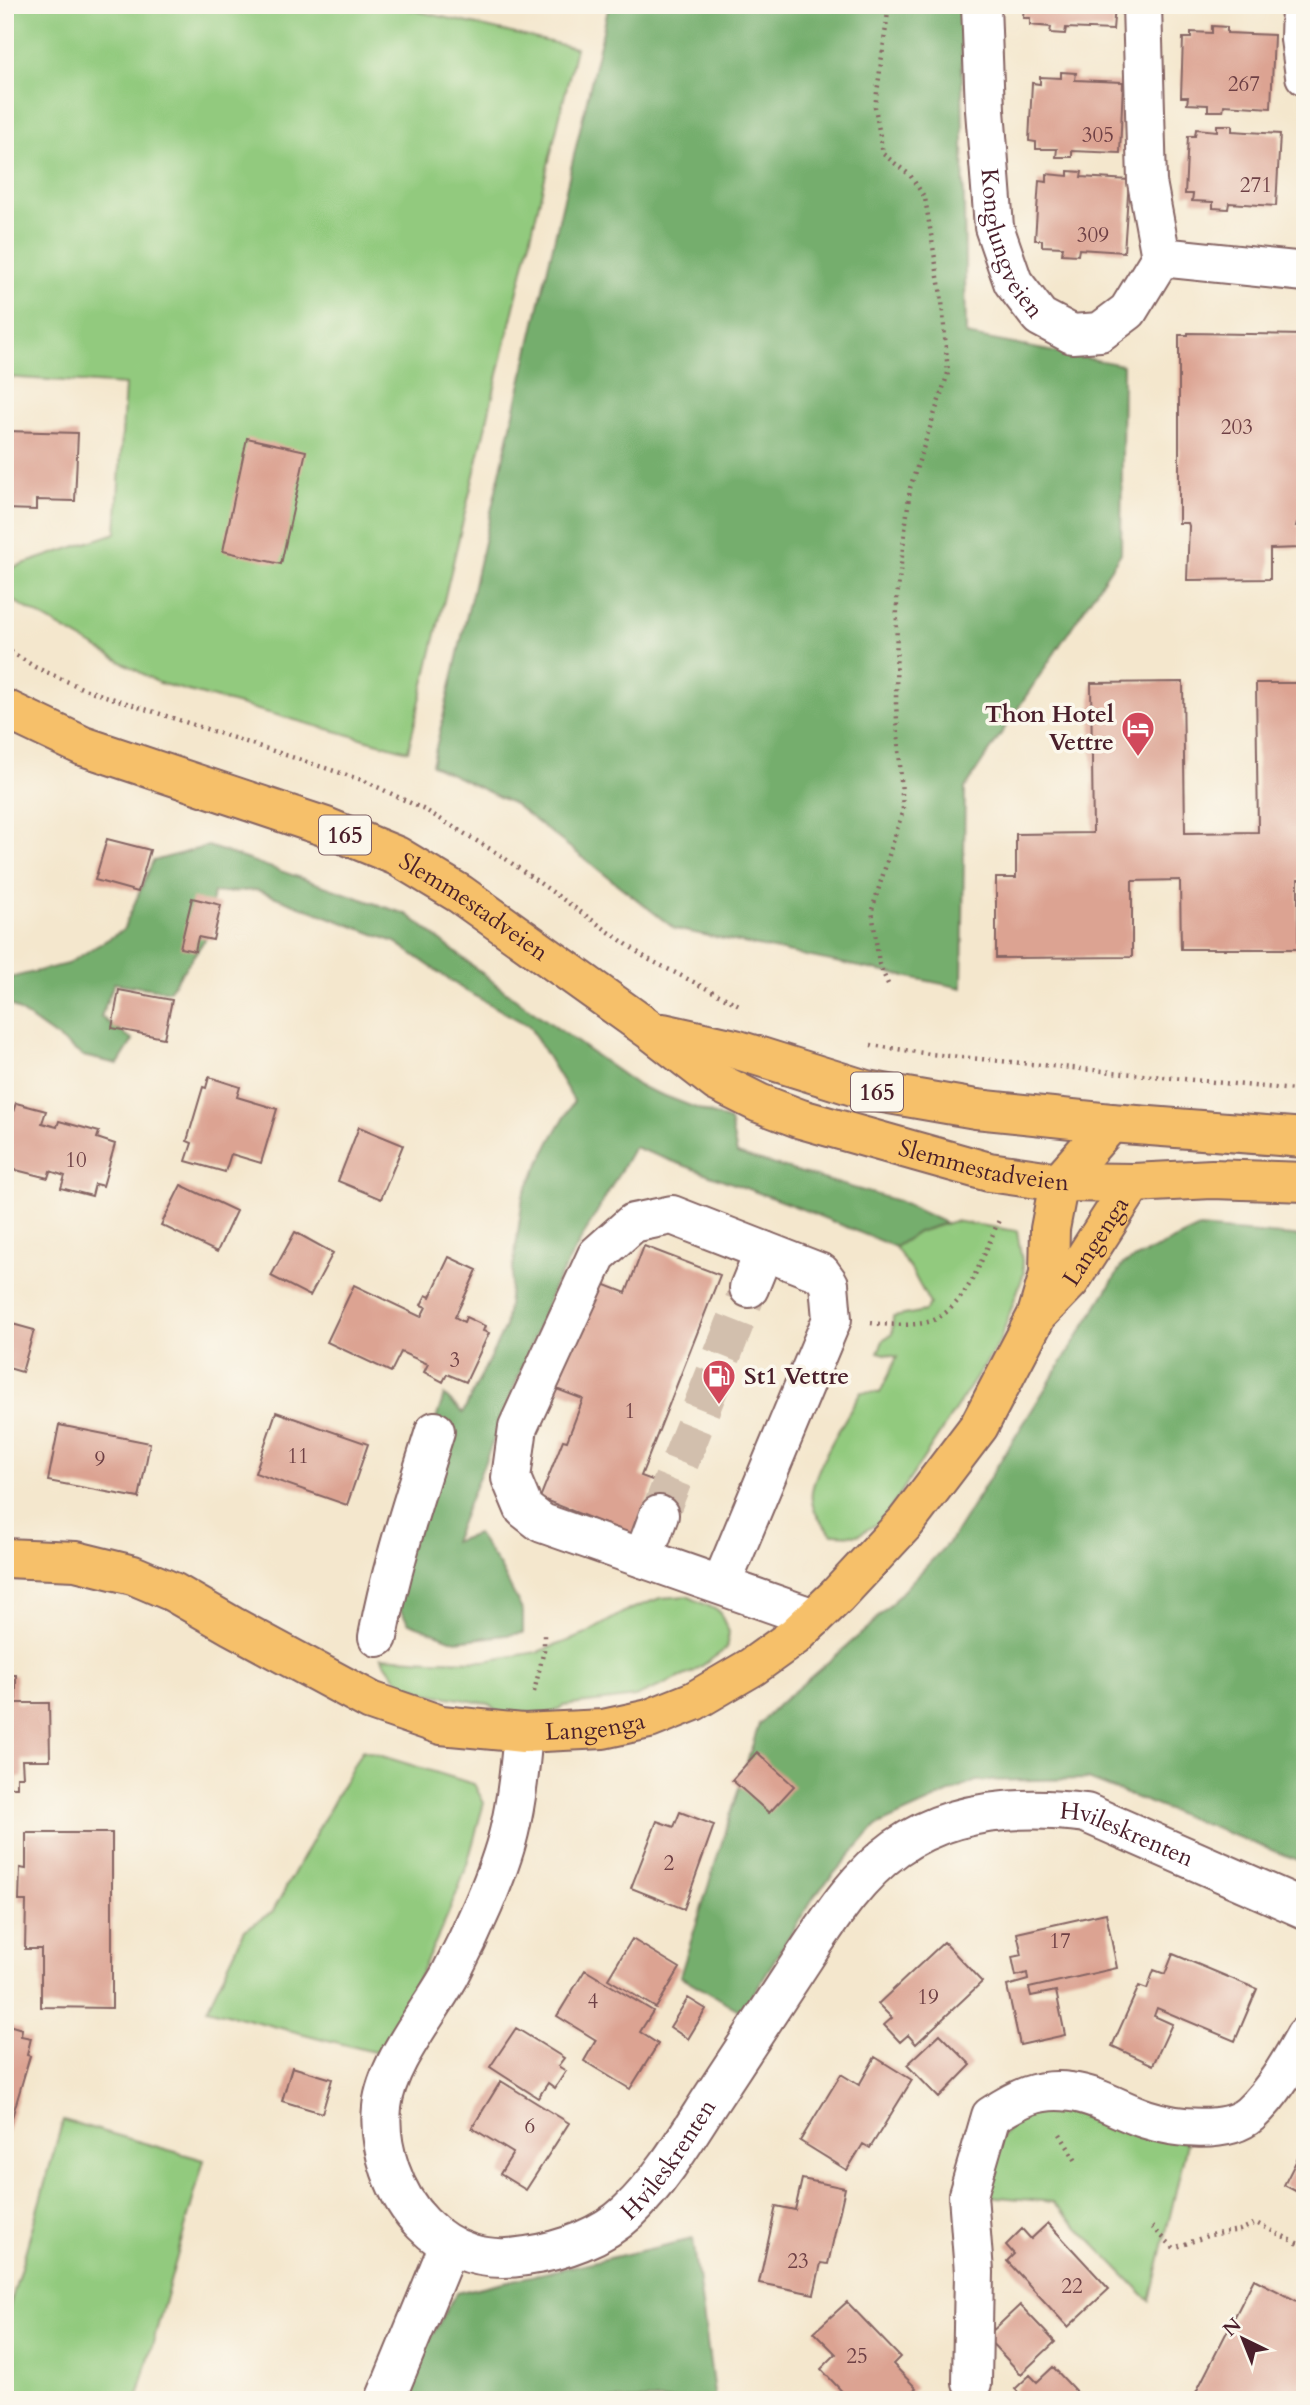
<svg xmlns="http://www.w3.org/2000/svg" width="1310" height="2405" viewBox="0 0 1310 2405" font-family="Cardo,serif">
<style>
.green{fill:#92ca7e;stroke:#6e7454;stroke-width:2}
.forest{fill:#75ae6d;stroke:#60664c;stroke-width:2}
.building{fill:#dca392}
.lines{fill:none;stroke-linecap:round;stroke-linejoin:round}
.minor-tunnel{stroke:#d2bfad;stroke-width:38;stroke-dasharray:38 19;stroke-linecap:butt}
.minor-casing{stroke:#866564;stroke-width:42}
.major-casing{stroke:#866564;stroke-width:42}
.path{stroke:#866564;stroke-width:4.5;stroke-dasharray:2 5;stroke-linecap:butt}
.minor{stroke:#fff;stroke-width:38}
.major{stroke:#f6c06b;stroke-width:38}
.labels{text-anchor:middle;dominant-baseline:central;stroke-width:7;stroke-linejoin:round;paint-order:stroke}
.number-label{font-size:21px;fill:#6e4045}
.shield{fill:#fbf7ec;stroke:#7f6065;stroke-width:2}
.shield-label{font-size:23px;font-weight:bold;fill:#4a1f2b}
.street-label{font-size:24px;fill:#4a1f2b;stroke:#fbf7ec}
.poi-label{font-size:24px;font-weight:bold;fill:#4a1f2b;stroke:#fbf7ec;text-anchor:end}
</style>
<rect width="100%" height="100%" fill="#fbf7ec"/>
<filter id="ink" filterUnits="userSpaceOnUse"><feTurbulence type="fractalNoise" baseFrequency=".0143" numOctaves="2"/><feDisplacementMap in="SourceGraphic" scale="14" xChannelSelector="R" yChannelSelector="G"/><feConvolveMatrix kernelMatrix="1 2 1 2 8 2 1 2 1" color-interpolation-filters="sRGB"/></filter>
<filter id="wash" filterUnits="userSpaceOnUse"><feTurbulence type="fractalNoise" baseFrequency=".00686" numOctaves="4" result="noise"/><feDisplacementMap in="SourceGraphic" scale="28" xChannelSelector="R" yChannelSelector="G"/><feGaussianBlur stdDeviation="1.57" result="paint"/><feColorMatrix in="noise" values="0 0 0 0 0 0 0 0 0 0 0 0 0 0 0 0 0 1.4 0 .05"/><feComposite in="paint" operator="in"/></filter>
<g filter="url(#wash)">
<rect width="100%" height="100%" fill="#f4e7cd"/>
<path class="green" d="M5,5H391L576,48L408,751L159,683L5,596V570L116,533L125,385L5,377Z
M954,1221L1017,1231L1024,1273L999,1343L883,1520L858,1535L832,1534C823,1524 814,1515 812,1501C807,1478 848,1415 861,1392L880,1393L897,1357L878,1352L884,1339L892,1334L893,1317L925,1311L930,1304L912,1271L895,1247L918,1232Z
M687,1596L719,1611L729,1632L726,1649L693,1672L635,1697L563,1706L523,1733L489,1704L425,1693L398,1681L381,1657L431,1660L484,1661L537,1652L584,1635L624,1612L660,1598Z
M362,1750L474,1784L484,1803C477,1826 472,1849 465,1871C442,1935 410,1995 378,2053L207,2009L245,1930L273,1911Z
M1073,2106L1187,2143L1150,2301L1053,2202L988,2196L994,2147L1019,2115Z
M63,2120L204,2160L137,2400H5V2323Z"/>
<path class="forest" d="M609,5H961L966,335L1123,365L1121,553L965,788L962,988L675,929L514,804L432,765Z
M208,846L408,915L506,992L639,1086L730,1121L737,1154L898,1201L946,1223L918,1232L895,1247L797,1207L634,1147L554,1287L453,1542L477,1534L500,1567L523,1612V1633L456,1641L409,1623L389,1593L405,1514L444,1395L463,1413L505,1327L523,1196L551,1140L574,1101L529,1026L464,990L395,942L257,890L213,893L206,938L169,991L114,983L101,1017L133,1040L118,1064L83,1056L8,1003L5,1000V979L67,964L123,930L153,861Z
M1199,1228L1305,1237V1863L1088,1779L976,1781L876,1826L815,1895L742,2012L680,1976L759,1724L778,1705L869,1627L951,1540L1123,1264Z
M693,2239L715,2400H396L456,2293Z"/>
<g id="blocks">
<path class="building" d="M1024,5H1115L1113,30L1066,28L1065,34L1050,33L1051,27L1030,25V18H1023Z
M1212,26L1227,27V33L1274,35L1271,108L1224,105L1223,111H1208V105L1187,104L1188,97H1181L1183,38H1191V32L1212,33Z
M1061,72L1076,73L1075,80L1123,82L1120,153L1072,151V157H1056L1057,149H1036V142L1029,141L1032,83L1040,84V77L1061,78Z
M1217,125H1232V131L1280,134L1276,206L1229,203L1228,209L1213,208V202L1192,201L1193,194H1185L1188,136H1195L1196,129L1217,131Z
M1068,171L1082,172L1081,177L1129,180L1124,252L1079,249L1078,255L1062,254L1063,247L1042,246V240H1035L1039,181L1047,182V174L1068,176Z
M1188,333L1305,335L1304,522L1297,523L1296,526H1300V548L1270,549V579L1187,580L1189,526L1188,523H1179V335H1188Z
M5,431L78,433L75,501L36,500V510L5,509Z
M247,438L306,451L281,564L223,551Z
M1183,682L1185,833L1258,832L1256,683H1305V879H1298V949H1181L1180,880L1132,881V957L996,958V878H1016V834L1093,833L1091,683Z
M107,839L150,850L138,892L95,880Z
M192,898L221,905L213,940L198,937L195,951L180,948Z
M119,990L172,1000L164,1038L112,1028Z
M209,1077L240,1087L237,1097L277,1109L261,1163L231,1154L225,1172L186,1161L192,1143L187,1141L203,1087L206,1088Z
M16,1103L46,1111L42,1123L57,1127L59,1121L99,1132L97,1138L115,1144L103,1186L95,1184L92,1196L61,1188L65,1176L50,1171L48,1178L8,1168L10,1161L5,1159V1114L12,1115Z
M359,1127L403,1145L381,1199L338,1181Z
M181,1185L236,1211L217,1252L161,1225Z
M295,1232L333,1253L310,1296L271,1276Z
M644,1246L720,1275L641,1476L655,1481L633,1535L540,1498L563,1440L567,1441L583,1399L551,1387L593,1280L626,1293Z
M449,1257L477,1270L455,1317L464,1322L466,1317L485,1326L483,1331L489,1333L466,1382L447,1374L443,1382L424,1372L428,1364L401,1352L391,1372L327,1342L354,1285L421,1317L426,1307L421,1305L426,1295L430,1297Z
M5,1322L34,1330L22,1372L5,1367Z
M276,1412L368,1444L347,1505L255,1473Z
M59,1425L150,1443L139,1498L48,1481Z
M5,1675H16V1703H49L50,1760H22L23,1777H17V1787H5Z
M757,1752L794,1786L769,1813L732,1780Z
M680,1812L714,1825L684,1909L631,1888L657,1821L674,1827Z
M26,1833H112V2008L41,2007V1949H25L26,1901H19L20,1868L26,1869Z
M1106,1913L1117,1968L1029,1988L1031,1996L1056,1991L1065,2035L1020,2045L1007,1986L1028,1980L1027,1973L1016,1976L1012,1957L1022,1955L1017,1933Z
M632,1939L680,1968L656,2008L608,1979Z
M944,1942L982,1982L916,2044L908,2035L900,2042L884,2025L892,2018L878,2004Z
M1173,1954L1257,1989L1235,2041L1157,2008L1154,2016L1172,2024L1153,2065L1112,2046L1139,1986L1147,1989L1154,1970L1165,1974Z
M585,1970L653,2011L640,2032L658,2044L630,2089L584,2061L596,2040L557,2016Z
M688,1998L706,2009L688,2039L670,2027Z
M5,2024L22,2029L21,2036L31,2038L27,2055L30,2056L6,2138Z
M516,2028L564,2058L558,2066L566,2071L555,2088L548,2083L538,2098L490,2067Z
M940,2034L971,2065L939,2098L907,2065Z
M875,2057L912,2080L870,2148L863,2144L847,2170L800,2141L841,2074L859,2085Z
M292,2067L332,2079L322,2113L282,2101Z
M501,2081L569,2123L526,2190L500,2174L513,2153L472,2128Z
M1305,2144V2196L1284,2185Z
M802,2179L845,2188L828,2264L821,2263L814,2294L759,2283L776,2206L795,2210Z
M1048,2223L1109,2289L1068,2327L1007,2261L1014,2254L1006,2245L1022,2229L1031,2239Z
M1254,2279L1305,2305V2376L1301,2382L1305,2384V2400H1192Z
M847,2302L900,2357L893,2364L916,2388L903,2400H850L821,2369L836,2354L814,2332Z
M1020,2305L1055,2342L1021,2374L986,2337Z
M1053,2367L1084,2400H1018L1022,2396L1015,2389L1030,2375L1037,2382Z"/>
</g>
</g>
<g filter="url(#ink)">
<use href="#blocks" fill-opacity="0" stroke="#866564" stroke-width="2"/>
<g class="lines">
<path class="minor-tunnel" d="M659,1515L749,1288"/>
<defs>
<g id="minor">
<path id="s1" d="M981,5L985,110L994,227L1013,282L1040,317L1072,334L1100,332L1128,311L1161,257L1305,272"/>
<path d="M1142,5L1147,182L1161,257"/>
<path d="M1301,5L1300,39L1305,76"/>
<path d="M749,1288L764,1251"/>
<path d="M643,1558L659,1515"/>
<path d="M721,1585L832,1319L829,1284L821,1273L672,1215L633,1223L597,1255L518,1427L511,1478L524,1509L542,1523L814,1618"/>
<path d="M378,1637C391,1567 414,1499 435,1431"/>
<path id="s2" d="M523,1733C520,1766 517,1799 509,1832C499,1874 470,1937 450,1975C429,2013 386,2064 382,2107C378,2147 394,2195 423,2224C452,2253 485,2263 526,2256C561,2251 602,2237 628,2212C659,2183 685,2140 708,2104C740,2055 773,2005 805,1956C831,1917 857,1876 896,1848C951,1809 1021,1805 1086,1813L1305,1909"/>
<path d="M972,2383L974,2272L968,2195L991,2116C1017,2099 1038,2087 1071,2092C1097,2095 1121,2111 1146,2119C1174,2128 1226,2135 1250,2114C1273,2093 1290,2063 1305,2036"/>
<path d="M385,2400L449,2245"/>
</g>
<g id="major">
<path id="s3" d="M5,709L83,746L326,827L397,856L460,894L650,1030L717,1082L759,1103L801,1119L989,1172L1059,1182L1133,1183L1212,1179L1305,1182"/>
<path d="M663,1033L735,1049L866,1090L976,1109L1111,1123L1305,1138"/>
<path id="s4" d="M1041,1311L1070,1281L1133,1183"/>
<path id="s5" d="M5,1558L76,1561L133,1575L173,1592L232,1626L371,1701L441,1725L523,1733L603,1729L649,1719L694,1701L752,1667L795,1636L837,1596L906,1522L979,1426L1037,1315L1049,1274L1050,1229L1059,1182L1111,1123"/>
</g>
</defs>
<use href="#minor" class="minor-casing"/>
<use href="#major" class="major-casing"/>
<path class="path" d="M5,648L35,667L84,689L365,781L427,811L500,855L646,958L739,1005
M888,984L879,964L872,910L903,810L896,704L897,598L910,488L948,373L942,301L925,198L910,175L883,154L875,107L889,5
M871,1045L930,1054L1305,1091
M871,1323C888,1325 921,1327 936,1319C971,1300 984,1252 1000,1218
M534,1692L544,1650V1635
M1060,2134L1076,2161
M1152,2227L1174,2248L1210,2235L1240,2230L1256,2223L1305,2247"/>
<use href="#minor" class="minor"/>
<use href="#major" class="major"/>
</g>
</g>
<defs>
<symbol id="hotel-pin" viewBox="-11 -11 22 30"><path d="M0 17L-7.5 6A9.5 9.5 0 1 1 7.5 6Z" fill="#d1495b" stroke="#fbf7ec"/><path d="M-6-4.5h1.5V1H6V5H4.5V3h-9V5H-6ZM-4 0a1.8 1.8 0 1 1 3.6 0ZM.5 0V-2.5h3Q6-2.5 6 0Z" fill="#fff"/></symbol>
<symbol id="fuel-pin" viewBox="-11 -11 22 30"><path d="M0 17L-7.5 6A9.5 9.5 0 1 1 7.5 6Z" fill="#d1495b" stroke="#fbf7ec"/><path d="M-5.5-6h7V0h2V4h1.3V-2.5L3-4.5l.8-.8L6-3V5H2.5V1h-1V6h-7ZM-4.2-4.7v3.2H.2V-4.7Z" fill="#fff"/></symbol>
</defs>
<g fill-rule="evenodd">
<use href="#hotel-pin" x="1119" y="709" width="38" height="52"/>
<use href="#fuel-pin" x="700" y="1357" width="38" height="52"/>
</g>
<g class="labels">
<g class="number-label">
<text x="1244" y="84">267</text>
<text x="1098" y="135">305</text>
<text x="1256" y="185">271</text>
<text x="1093" y="235">309</text>
<text x="1237" y="427">203</text>
<text x="76" y="1160">10</text>
<text x="455" y="1360">3</text>
<text x="630" y="1411">1</text>
<text x="298" y="1456">11</text>
<text x="100" y="1459">9</text>
<text x="669" y="1863">2</text>
<text x="1060" y="1941">17</text>
<text x="928" y="1997">19</text>
<text x="593" y="2001">4</text>
<text x="530" y="2126">6</text>
<text x="798" y="2261">23</text>
<text x="1072" y="2286">22</text>
<text x="857" y="2356">25</text>
</g>
<g class="shield">
<rect x="319" y="815.5" width="52" height="39" rx="5"/>
<rect x="851" y="1072.5" width="52" height="39" rx="5"/>
</g>
<g class="shield-label">
<text x="345" y="835">165</text>
<text x="877" y="1092">165</text>
</g>
<g class="street-label">
<text stroke="none"><textPath href="#s1" startOffset="243">Konglungveien</textPath></text>
<text stroke="none"><textPath href="#s3" startOffset="511">Slemmestadveien</textPath></text>
<text stroke="none"><textPath href="#s3" startOffset="1092">Slemmestadveien</textPath></text>
<text stroke="none"><textPath href="#s4" startOffset="89">Langenga</textPath></text>
<text stroke="none"><textPath href="#s5" startOffset="628">Langenga</textPath></text>
<text stroke="none"><textPath href="#s2" startOffset="1454">Hvileskrenten</textPath></text>
<text stroke="none"><textPath href="#s2" startOffset="824">Hvileskrenten</textPath></text>
</g>
<g class="poi-label">
<text x="1114" y="714">Thon Hotel<tspan x="1114" dy="28">Vettre</tspan></text>
<text x="744" y="1376" text-anchor="start">St1 Vettre</text>
</g>
</g>
<rect width="1310" height="2405" fill="none" stroke="#fbf7ec" stroke-width="28"/>
<g transform="translate(1243 2339) rotate(317)" stroke="#fbf7ec" stroke-width="5" paint-order="stroke">
<path d="M0-5L12 26L0 18L-12 26Z" fill="#4a1f2b"/>
<text y="-10" font-size="19" font-weight="bold" text-anchor="middle" fill="#4a1f2b">N</text>
</g>
</svg>
